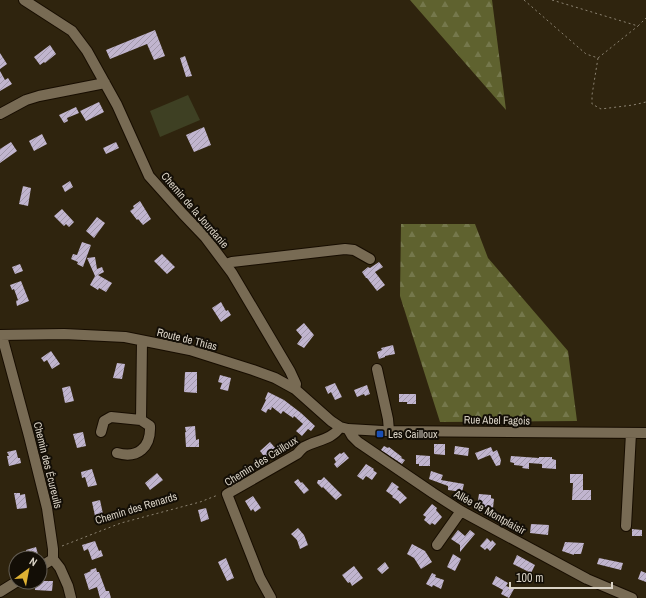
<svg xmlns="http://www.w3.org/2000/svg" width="646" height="598" viewBox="0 0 646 598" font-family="'Archivo Narrow',sans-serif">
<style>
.forest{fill:url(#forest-firs)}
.garden{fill:#3e4023}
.building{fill:url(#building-hatch)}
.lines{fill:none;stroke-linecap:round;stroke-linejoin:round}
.minor-casing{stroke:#170d00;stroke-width:12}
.path{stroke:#8c8372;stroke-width:1;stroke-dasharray:2 3;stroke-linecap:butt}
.minor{stroke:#786b54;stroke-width:10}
.transit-dot{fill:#1a4fb4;stroke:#130e06;stroke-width:1.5}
.labels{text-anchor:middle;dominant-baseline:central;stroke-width:4;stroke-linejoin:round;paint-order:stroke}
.street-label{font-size:11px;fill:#dad3c6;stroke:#130e06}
.poi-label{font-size:11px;fill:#dad3c6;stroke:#130e06;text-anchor:start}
</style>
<defs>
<pattern id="forest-firs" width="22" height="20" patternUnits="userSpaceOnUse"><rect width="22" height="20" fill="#5f622f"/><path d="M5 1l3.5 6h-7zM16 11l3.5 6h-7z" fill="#75784c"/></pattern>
<pattern id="building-hatch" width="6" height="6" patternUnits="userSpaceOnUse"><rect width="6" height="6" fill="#c1b5cf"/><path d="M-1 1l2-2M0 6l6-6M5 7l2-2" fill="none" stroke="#a198aa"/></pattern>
</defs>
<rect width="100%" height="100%" fill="#2f240e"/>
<path class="forest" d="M410,0H492L506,110Z
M401,224H475L488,258L568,351L577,421L440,422L400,296Z"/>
<path class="garden" d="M188,95L200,120L160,137L150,111Z"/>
<path class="building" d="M155,30L165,56L154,60L147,44L110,59L106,50Z
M50,45L56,54L45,63L44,62L40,65L34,57Z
M0,53L7,64L0,69Z
M185,56L192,76L186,77L180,58Z
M0,71L5,80L8,78L12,84L0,91Z
M99,102L104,112L86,121L80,111Z
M76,107L79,113L67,118L68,121L64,123L59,115Z
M204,127L211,145L194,152L186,135Z
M42,134L47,144L34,151L29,141Z
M11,142L17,151L0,163V149Z
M116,142L119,148L106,154L103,148Z
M70,181L73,187L65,192L62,186Z
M23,186L31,188L28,206L19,204Z
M140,201L151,219L143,225L138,219L137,220L130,211L134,208L133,206Z
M62,209L74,222L69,227L66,224L64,226L54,216Z
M97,217L105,223L94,238L86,231Z
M82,242L91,245L83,267L77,264L78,262L71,259L73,254L77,255Z
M162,254L175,267L167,274L154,261Z
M95,257L97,269L102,267L104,272L98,275L112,283L106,292L99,288L98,290L90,285L95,276L87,258Z
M379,262L383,267L375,272L385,285L377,291L367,278H366L362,272L368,267L370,268Z
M20,264L23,271L15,274L12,267Z
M21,281L29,301L17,306L16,301L18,300L14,289L12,290L10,285Z
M221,302L226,311L228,310L231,315L221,322L212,308Z
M304,323L314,335L304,348L297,344L302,337L296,330Z
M393,345L395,354L385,356V357L379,359L377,352L382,350L381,348Z
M51,351L60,364L52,369L47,360L44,362L41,358Z
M117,363L125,364L122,379L113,378Z
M185,372H197V393L184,392Z
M220,375L231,378L228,391L220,389L222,383L218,382Z
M335,383L342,397L335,400L331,392L328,394L325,387Z
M367,385L370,394L365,396L364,394L357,397L354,390Z
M70,386L74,401L65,403L62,388Z
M268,392L284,400L301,413L315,426L311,431L308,429L302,436L296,431L303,424L294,416L293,418L283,411L281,414L272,407L271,410L268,409L266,413L261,410L266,400L265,399Z
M399,394H416V404H407V402H399Z
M195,426L196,440L199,439V447H186L185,432H186L185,427Z
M83,432L86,446L77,448L73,434Z
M270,442L277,450L266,459L260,451Z
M434,444H445V455L434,454Z
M384,446L388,448L389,447L402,457L401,458L405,460L402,464L381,450Z
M455,446L469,448L468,456L454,454Z
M491,447L493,452L497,450L501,460L500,465L496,466L490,455L478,460L475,453Z
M16,450L18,458H20L21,463L9,466L7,456H9L7,452Z
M344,452L349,458L337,468L334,464L336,462L334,458L340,453L341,454Z
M416,455L430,456V466H419V464H416Z
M511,456L539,458V457H552V459L556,460V469L542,468V464L529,463V469L522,468L523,466L514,465V463L510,462Z
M366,464L374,469L373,470L377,473L372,480L366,476L363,480L357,476Z
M92,469L97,485L88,487L85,477L82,478L81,472Z
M431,471L443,475L441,480L464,484L462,492L448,490V486L429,479Z
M157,473L163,480L150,490L145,483Z
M570,474H583V490H591V500H572L573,483H570Z
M324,477L342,495L336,500L323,487L322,488L317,483L318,480H321Z
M298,479L301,483L302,482L309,490L304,494L294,482Z
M392,482L399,487L397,489L401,492L407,498L400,504L398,501L392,497L393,496L386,491Z
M14,493H20V495L25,494L27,508L17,509Z
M479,494L491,495V498L494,499L493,508L477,506Z
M253,496L261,508L255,512L253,509L251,511L245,501Z
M100,500L103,514L95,516L92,502Z
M432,504L437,508L436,510L442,517L435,525L432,523L430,525L424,520L426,517L423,515Z
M206,508L209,519L201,522L198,510Z
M531,524L549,525L548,535L530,533Z
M298,528L304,535L308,545L300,549L297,540L291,534Z
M632,529L642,530V536H632Z
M458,530L465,536L470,530L475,534L460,552V545L451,539Z
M487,538L491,542L492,540L496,544L490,551L487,548L485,550L480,546Z
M95,541L99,551L101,550L103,556L92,560L88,549L84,551L82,545Z
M565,542L584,543L581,554H574V555L562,551Z
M412,544L425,551L432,562L421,569L414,558L407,554Z
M36,547L39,558H28L26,550Z
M453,554L461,559L455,571L447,567Z
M517,555L535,565L531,573L513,564Z
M226,558L234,578L227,581L218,562Z
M599,558L623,563L621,570L597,564Z
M385,562L389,568L382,574L377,569Z
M354,566L363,578L352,586L350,582L348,583L342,575Z
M96,568L97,572H99L106,591H109L111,598H100L97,587L89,590L84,574L91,571L90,570Z
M641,571L646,573V582L638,579Z
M432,573L436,575L435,577L444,580L441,589L433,585L432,587L426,584Z
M496,576L508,583L506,586L514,589L509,598L501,594L503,590L492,584Z
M40,581H53L52,591L35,590V582H40Z"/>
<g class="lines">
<defs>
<path id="minor" d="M24,0L72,31L87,51L117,105L149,176L183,214L205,237L232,273L290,371L296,384L295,389
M0,114L26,100L39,96L105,83
M226,264L232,262L345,249L354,250L370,259
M0,335L64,334L125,337L190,350L253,370L275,378L295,389L331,421L340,427L348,429L383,431L646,433
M2,336L29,436L47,508L53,549V559L60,568L68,586L71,598
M377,369L388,419L389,431
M348,429L352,436L358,442L433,493L461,511L587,579L632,598
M101,432L104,421L111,417L141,420
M117,453C138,459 151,447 150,426L141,420L142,341
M626,526L631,433
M437,545L461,511
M40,567L53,559
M0,592L16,582
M271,598L260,578L227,494L297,454C299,452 301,449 304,447C316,440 332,440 340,427"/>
</defs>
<use href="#minor" class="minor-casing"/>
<path class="path" d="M524,0L586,54L598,58L638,26
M552,0L638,26L646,18
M598,58L592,95V104L601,109L633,105L646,102
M62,546L121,523L200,502L218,495"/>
<use href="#minor" class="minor"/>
</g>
<rect class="transit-dot" x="376" y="430" width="8" height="8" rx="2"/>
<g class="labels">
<g class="street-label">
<text transform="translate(195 210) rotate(49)">Chemin de la Jourdanie</text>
<text transform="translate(187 339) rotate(14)">Route de Thias</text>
<text transform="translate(497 420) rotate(1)">Rue Abel Fagois</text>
<text transform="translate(261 461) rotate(-32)">Chemin des Cailloux</text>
<text transform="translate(48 465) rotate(76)">Chemin des Écureuils</text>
<text transform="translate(136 508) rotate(-17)">Chemin des Renards</text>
<text transform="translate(490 512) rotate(29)">Allée de Montplaisir</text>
</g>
<g class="poi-label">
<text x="388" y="434">Les Cailloux</text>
</g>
</g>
<g transform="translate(28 570) rotate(32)"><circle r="19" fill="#130e06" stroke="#635d53"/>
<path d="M0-3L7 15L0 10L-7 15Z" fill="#deb133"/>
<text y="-6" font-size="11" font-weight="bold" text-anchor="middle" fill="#dad3c6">N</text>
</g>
<path d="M510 582v6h102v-6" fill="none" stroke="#dad3c6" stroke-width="2"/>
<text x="516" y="582" font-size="12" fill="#dad3c6" stroke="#130e06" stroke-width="3" paint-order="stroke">100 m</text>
</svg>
